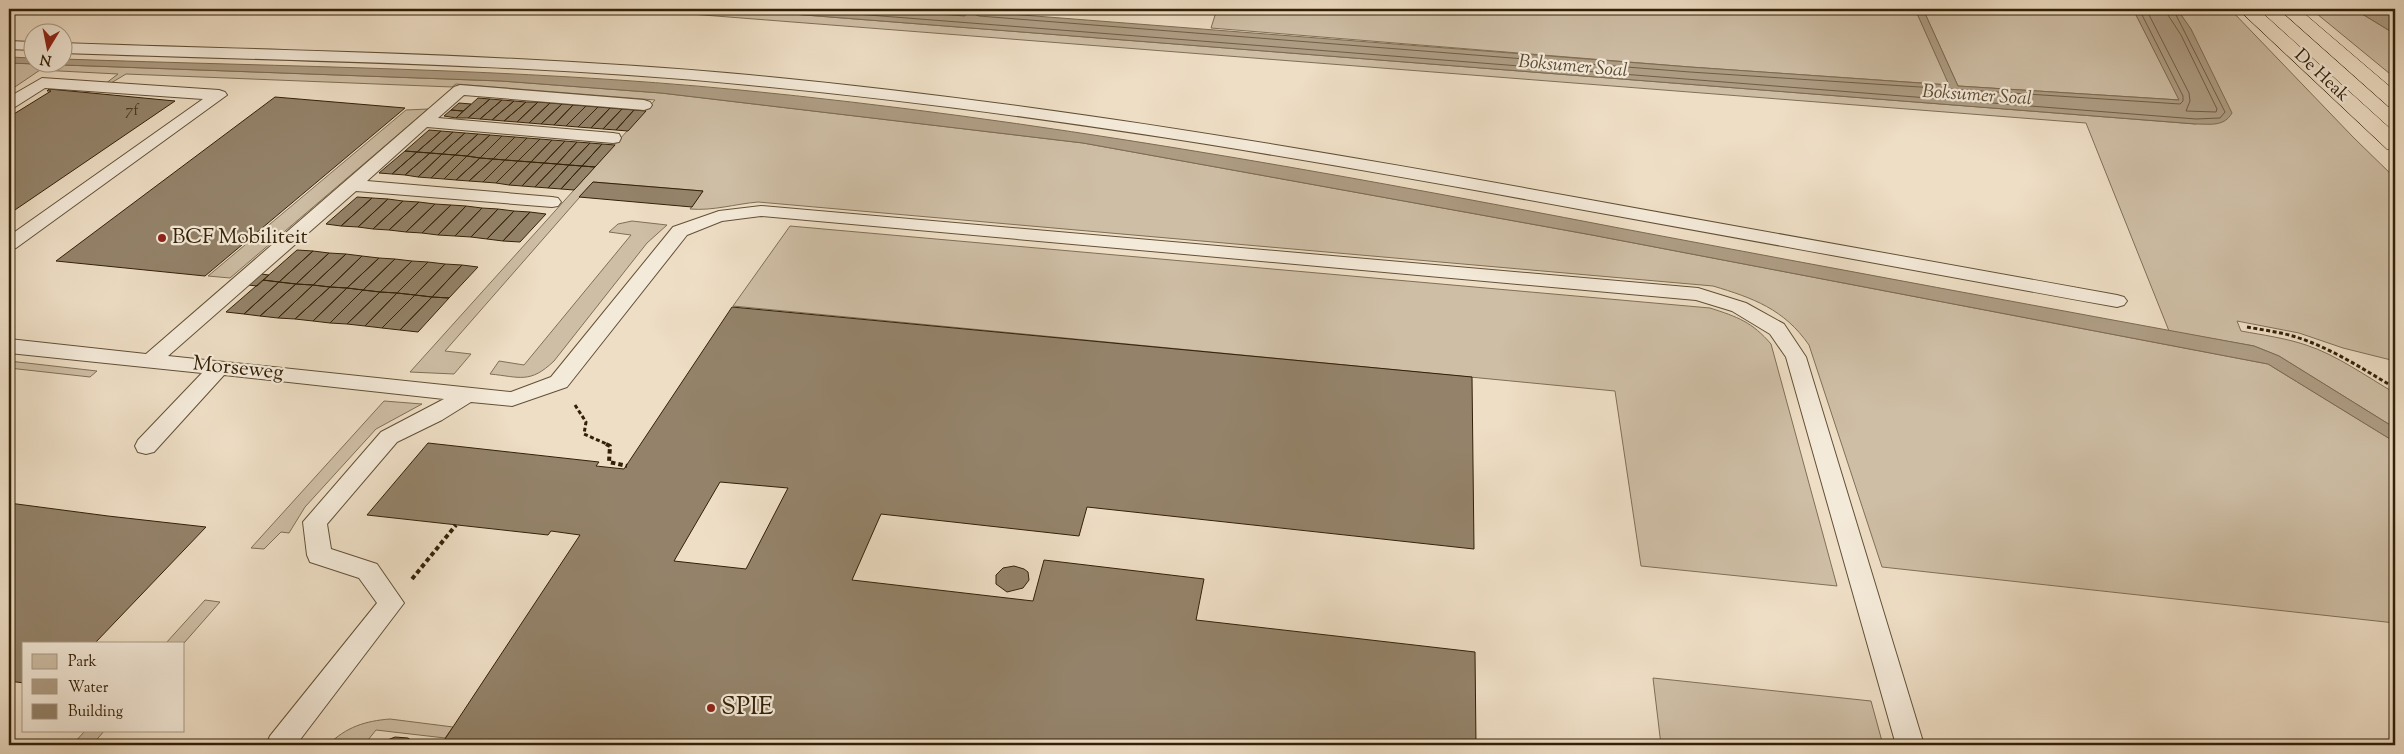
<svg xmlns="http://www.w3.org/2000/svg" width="2404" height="754" viewBox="0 0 2404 754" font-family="'Sorts Mill Goudy',serif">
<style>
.green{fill:#cebea5;stroke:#806f56}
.water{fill:#ae9d84;stroke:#7d6b52}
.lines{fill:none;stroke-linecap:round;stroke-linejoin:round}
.shore{stroke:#705e46;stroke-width:1}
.building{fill:#94836a;stroke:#332007;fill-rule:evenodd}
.service-casing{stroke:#625036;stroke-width:2}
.trunk-casing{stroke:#332007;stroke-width:1}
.path-far1{stroke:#332007;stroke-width:3;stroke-dasharray:4 2.5;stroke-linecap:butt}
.path{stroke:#332007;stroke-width:4;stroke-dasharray:4.5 3;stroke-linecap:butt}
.service{fill:#f4ead9;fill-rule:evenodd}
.trunk{fill:#eedec5;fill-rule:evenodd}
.poi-dot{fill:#8f2418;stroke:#f4ead9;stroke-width:2}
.labels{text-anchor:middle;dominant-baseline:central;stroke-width:4.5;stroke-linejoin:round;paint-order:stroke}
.far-number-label{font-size:16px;fill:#4b3920}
.far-street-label{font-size:18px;fill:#332007;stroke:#f4ead9}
.far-water-label{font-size:19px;font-style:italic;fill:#5e4c33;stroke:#f4ead9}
.poi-label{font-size:21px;fill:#332007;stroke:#f4ead9;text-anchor:start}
.street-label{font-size:21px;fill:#332007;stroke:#f4ead9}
.near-poi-label{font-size:25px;fill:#332007;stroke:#f4ead9;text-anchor:start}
</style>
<rect width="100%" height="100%" fill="#eedec5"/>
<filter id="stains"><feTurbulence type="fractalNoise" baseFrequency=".004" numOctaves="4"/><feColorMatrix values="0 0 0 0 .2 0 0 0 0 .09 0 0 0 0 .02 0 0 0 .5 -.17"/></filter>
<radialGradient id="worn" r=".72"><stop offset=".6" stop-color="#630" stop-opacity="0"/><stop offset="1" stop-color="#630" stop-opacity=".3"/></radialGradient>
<path class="green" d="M626,9H728L2196,124L2191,30L2177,9H2230L2353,137L2395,178V361L2343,348L2299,333L2237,321L2241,331C2263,335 2285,338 2306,345C2337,355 2367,377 2395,393V428L2279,356L2254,346L2169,331L2086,123Z
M1217,9H1915L1950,85L1690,67L1211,28Z
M1923,9H2133L2180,100L1958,86Z
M2311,9H2354L2395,34V78Z
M9,63L501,81L661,93L1083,143L1592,235L2268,364L2395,442V623L1882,567L1809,345C1784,309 1753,298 1713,286L758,202C735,204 713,211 690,209L703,191L593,182L445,351L471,354L454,374L410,372L655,100L456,84L452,87L126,74L111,83L105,84L118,74L40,70L9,91Z
M428,109L230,278L208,276L406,110Z
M632,221L667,225L647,243L554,361C530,384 520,377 490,374L499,361L524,365L631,235L609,232L618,224Z
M790,226L1710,308C1738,317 1752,322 1771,344L1837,586L1641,566L1615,391L733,306Z
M9,361L97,371L90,377L9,368Z
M384,401L422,404L376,429L305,507L289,533L281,532L264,549L251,548Z
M205,600L220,602L184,643H166Z
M1653,678L1871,701L1883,745H1661Z
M390,719L453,727L445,738L376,730L364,745H328C346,727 365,721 390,719Z
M86,730H105L92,745H72Z"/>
<path class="water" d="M728,9H945L1690,67L1949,85L1915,9H1923L1958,86L2179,100L2133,9H2177L2191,29L2232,113C2224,127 2210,124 2196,124Z
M2354,9H2395V34Z
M9,57L32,58V62H62L63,59C288,67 515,68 740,90C1036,119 1328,172 1619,228C1831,268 2042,307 2254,346L2279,356L2395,428V442L2268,364L1592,235L1083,143L661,93L501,81L9,63Z"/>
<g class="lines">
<path class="shore" d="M792,9L2196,119L2220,118L2225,112L2173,9
M872,9L965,16L967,9
M973,9L974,14L979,16L1690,72L2180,104L2183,101V96L2139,9
M2146,9L2189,93L2190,101L2186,111L2216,112L2217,109L2181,35L2168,15L2167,9"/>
</g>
<path class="building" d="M49,89L175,101L9,214V117L51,91H47Z
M275,97L405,108L205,276L56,261Z
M478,98L490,99L468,118H456Z
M490,99L502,100L480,119L468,118Z
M502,100L514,101L492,120L480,119Z
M514,101L526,102L504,121L492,120Z
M526,102H538L517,122L504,121Z
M538,102L550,103L529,123L517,122Z
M459,103L471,104L463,111L451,110Z
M550,103L562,104L541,124L529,123Z
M562,104L573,105L554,125L541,124Z
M573,105L586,106L566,126L554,125Z
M586,106L598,107L578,127L566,126Z
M598,107L610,108L591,128L578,127Z
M610,108L622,109L603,129L591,128Z
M622,109L634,110L616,130L603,129Z
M451,110L463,111L456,118L444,116Z
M634,110L646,111L628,131L616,130Z
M429,130L441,131L417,152L405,151Z
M441,131L453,132L430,153L417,152Z
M453,132L465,133L442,154L430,153Z
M465,133L478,134L455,155L442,154Z
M478,134L490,135L467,156L455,155Z
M490,135L502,136L480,158L467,156Z
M502,136L515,137L493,159L480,158Z
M515,137L527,138L505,160L493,159Z
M527,138L540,139L518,161L505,160Z
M540,139L552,140L531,162L518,161Z
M552,140L565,141L544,163L531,162Z
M565,141L577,142L557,164L544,163Z
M577,142L590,143L569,165L557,164Z
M590,143L602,144L582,166L569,165Z
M602,144L615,145L595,167L582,166Z
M405,151L417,152L392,174L379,173Z
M417,152L430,153L405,175L392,174Z
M430,153L442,154L418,177L405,175Z
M442,154L455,155L431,178L418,177Z
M455,155L467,156L444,179L431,178Z
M467,156L480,158L456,180L444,179Z
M480,158L493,159L469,181L456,180Z
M493,159L505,160L483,182L469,181Z
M505,160L518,161L496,183L483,182Z
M518,161L531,162L509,185L496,183Z
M531,162L544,163L522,186L509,185Z
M544,163L557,164L535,187L522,186Z
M557,164L569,165L548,188L535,187Z
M569,165L582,166L561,189L548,188Z
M582,166L595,167L574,190L561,189Z
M593,182L703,191L692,207L579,197Z
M357,197L372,198L341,226L326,224Z
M372,198L388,199L358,227L341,226Z
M388,199L403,201L373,229L358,227Z
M403,201L419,202L389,230L373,229Z
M419,202L435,204L406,232L389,230Z
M435,204L451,205L422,233L406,232Z
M451,205L466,206L438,235L422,233Z
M466,206L482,208L455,236L438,235Z
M482,208L498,209L471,237L455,236Z
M498,209L514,211L487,239L471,237Z
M514,211L530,212L503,241L487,239Z
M530,212L546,214L520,242L503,241Z
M297,250L313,251L279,282L263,280Z
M313,251L329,253L296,284L279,282Z
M329,253L346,254L313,285L296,284Z
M346,254L362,256L330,287L313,285Z
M362,256L379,258L347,288L330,287Z
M379,258L395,259L363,290L347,288Z
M395,259L412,261L380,292L363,290Z
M412,261L428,262L397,293L380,292Z
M428,262L445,264L415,295L397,293Z
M445,264L462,265L432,297L415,295Z
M462,265L478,267L449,298L432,297Z
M261,274L269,275L257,286L248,285Z
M263,280L279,282L244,314L226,312Z
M279,282L296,284L260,316L244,314Z
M296,284L313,285L278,318L260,316Z
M313,285L330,287L295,319L278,318Z
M330,287L347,288L313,321L295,319Z
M347,288L363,290L330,323L313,321Z
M363,290L380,292L347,324L330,323Z
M380,292L397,293L365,326L347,324Z
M397,293L415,295L382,328L365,326Z
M415,295L432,297L400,330L382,328Z
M432,297L449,298L418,332L400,330Z
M732,307L1472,377L1474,549L1087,507L1079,536L881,514L852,580L1033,601L1044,560L1204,579L1196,620L1475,652L1476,745H441L580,535L551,531L548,535L367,515L428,443L599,462L596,466L624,469ZM720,482L788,488L746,569L674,561Z
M9,503L108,516L206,527L95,643H24V683L9,681Z
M1014,566L1024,569L1028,572L1029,580L1023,588L1007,592L996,584V575L1003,568Z
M395,737L408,738L417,745H375Z"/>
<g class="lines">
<defs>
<path id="service" d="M9,41L32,42V50L9,49Z
M62,43C291,51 521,54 749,75C1026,101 1300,147 1574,197C1755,230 1936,262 2117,295L2124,297L2127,301L2124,305L2117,307C1939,275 1762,242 1584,210C1307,159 1030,111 749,85C521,63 291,61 62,53Z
M42,78L219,90L225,92L227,95L16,248L9,250V236L203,99L45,88L15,107L9,109V97Z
M460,85L644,100L650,102L652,105L650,108L644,110L464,95L438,118L613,133L619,134L621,138L619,142L613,143L427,127L367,181L552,197L558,198L561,202L558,206L552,207L356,191L168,356L511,392L551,377L673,227L719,211L761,206L1698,288L1746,303L1784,324L1806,357L1924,745H1896L1786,357L1770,334L1732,311L1696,300L761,216L722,221L687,235L567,387L512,406L471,402L442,420L397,442L327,524L331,549L377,564L404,603L296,745H266L270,736L377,603L359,578L310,562L307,555L303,522L381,432L444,399L224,375L154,452L146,454L138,452L135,446L138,440L202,373L9,353V339L146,354L454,87Z"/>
<path id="trunk" d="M2238,9H2258L2395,133V151L2387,149Z
M2279,9H2299L2395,91V108L2388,106Z"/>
</defs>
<use href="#service" class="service-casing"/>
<use href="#trunk" class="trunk-casing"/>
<path class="path-far1" d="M2247,327C2263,330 2280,332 2296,337C2331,348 2363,369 2395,388
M575,405L586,422L584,434L609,445"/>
<path class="path" d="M606,444L610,446L609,462L627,466
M412,579L456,525"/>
<use href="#service" class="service"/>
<use href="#trunk" class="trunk"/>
</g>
<g class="poi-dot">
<circle cx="162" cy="238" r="5"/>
<circle cx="711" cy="708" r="5"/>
</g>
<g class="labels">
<g class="far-number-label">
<text x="132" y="111">7f</text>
</g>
<g class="far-street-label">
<text transform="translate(2321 76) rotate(43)">De Heak</text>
</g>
<g class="far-water-label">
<text transform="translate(1573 67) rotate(5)">Boksumer Soal</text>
<text transform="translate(1977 96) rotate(4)">Boksumer Soal</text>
</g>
<g class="poi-label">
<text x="172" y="238">BCF Mobiliteit</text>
</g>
<g class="street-label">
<text transform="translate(238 369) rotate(6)">Morseweg</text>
</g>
<g class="near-poi-label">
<text x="721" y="708">SPIE</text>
</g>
</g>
<rect width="2404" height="754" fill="none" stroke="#eedec5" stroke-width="30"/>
<rect x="10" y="10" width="2384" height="734" fill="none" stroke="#332007" stroke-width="2.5"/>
<rect x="15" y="15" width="2374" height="724" fill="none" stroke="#332007"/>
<rect x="22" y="642" width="162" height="90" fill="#f4ead9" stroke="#a79985"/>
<rect x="32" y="654" width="25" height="15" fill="#cebea5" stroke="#a79985"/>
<text x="68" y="666" font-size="15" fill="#332007">Park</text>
<rect x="32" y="679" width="25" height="15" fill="#ae9d84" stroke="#a79985"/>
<text x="68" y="692" font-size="15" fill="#332007">Water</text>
<rect x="32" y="704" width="25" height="15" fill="#94836a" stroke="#a79985"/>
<text x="68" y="716" font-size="15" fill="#332007">Building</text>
<g transform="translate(48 48) rotate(190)"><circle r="24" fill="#f4ead9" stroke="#a79985"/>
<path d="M0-4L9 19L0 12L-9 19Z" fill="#8f2418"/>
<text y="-8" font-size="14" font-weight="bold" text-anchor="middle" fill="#332007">N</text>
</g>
<rect width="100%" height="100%" filter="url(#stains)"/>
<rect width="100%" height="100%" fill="url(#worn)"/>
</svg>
